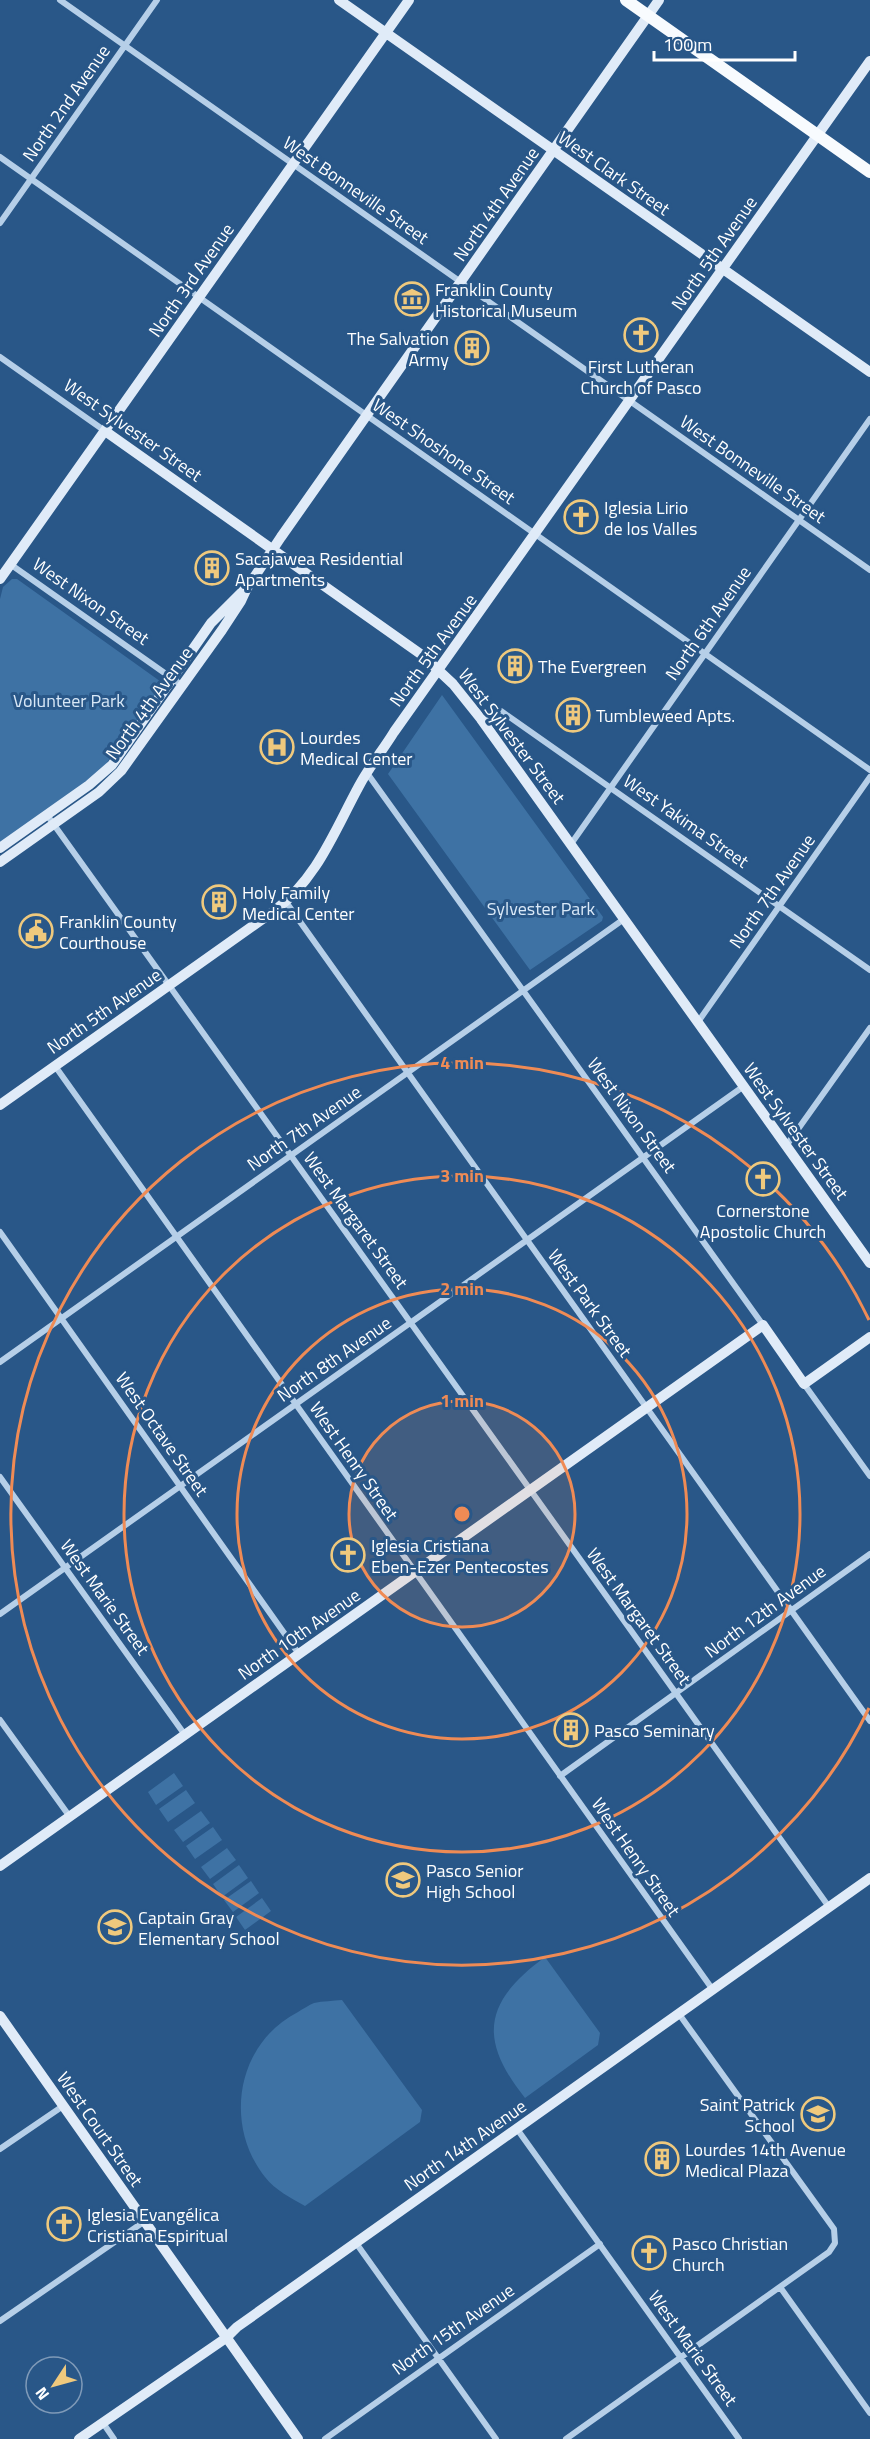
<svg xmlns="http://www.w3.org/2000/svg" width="870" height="2439" viewBox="0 0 870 2439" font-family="'Titillium Web',sans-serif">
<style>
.green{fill:#3e72a4}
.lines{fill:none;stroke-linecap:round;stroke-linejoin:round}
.street{stroke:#b6cfe8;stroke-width:6}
.secondary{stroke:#e0ebf8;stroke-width:10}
.primary{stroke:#f8fbfe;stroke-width:12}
.ring{fill:none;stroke:#ef8b55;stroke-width:3}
.labels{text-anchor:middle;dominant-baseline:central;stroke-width:6;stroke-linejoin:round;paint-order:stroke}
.street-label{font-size:18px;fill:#fff;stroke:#295788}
.poi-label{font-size:18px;fill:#fff;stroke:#295788;text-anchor:start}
.park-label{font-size:18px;fill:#d9e8f7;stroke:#295788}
.centre{fill:#ef8b55;stroke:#295788;stroke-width:3}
.ring-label{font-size:18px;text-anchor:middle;font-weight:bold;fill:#ef8b55;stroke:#295788;stroke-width:6;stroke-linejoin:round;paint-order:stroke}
</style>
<rect width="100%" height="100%" fill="#295788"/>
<path class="green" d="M12,579H17L164,684L103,768L84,784L0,843V599L3,587Z
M442,695L603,917L602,921L530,970L388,774Z
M174,1773L183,1786L156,1805L148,1792Z
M186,1790L195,1803L168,1822L159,1809Z
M201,1811L210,1823L183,1842L174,1830Z
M213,1827L222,1840L195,1859L186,1846Z
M227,1848L236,1860L210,1879L201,1867Z
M239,1865L248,1878L222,1897L213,1884Z
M251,1881L259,1893L233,1912L224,1900Z
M262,1898L271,1911L245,1930L236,1917Z
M545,1957L600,2033L598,2045L525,2098C477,2038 485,2001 545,1957Z
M342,2000L422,2110L420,2122L305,2206C291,2198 275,2190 265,2177C223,2124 237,2043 298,2012C303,2009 309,2005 314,2003C323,2001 333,2001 342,2000Z"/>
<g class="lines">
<path class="street" d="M60,0L870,570
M0,157L870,770
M0,223L157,0
M0,357L105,431
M10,564L183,686
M481,719L501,711L870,970
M367,773L763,1325
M47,815L829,1907
M571,844L870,419
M286,902L870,1721
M698,1022L870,777
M55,1066L713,1990
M786,1146L870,1028
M0,1232L299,1654
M0,1362L624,919
M804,1384L870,1476
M0,1477L185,1735
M0,1614L744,1086
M0,1720L70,1817
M560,1776L870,1554
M517,2129L739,2439
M0,2149L63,2106
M356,2243L496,2439
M780,2287L870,2413
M0,2321L145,2221
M103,2423L114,2439
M325,2439L600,2244
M566,2439L829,2252L835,2243L834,2229L679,2014"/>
<path class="secondary" d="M339,0L870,372
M105,431L422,655L453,684L481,719L870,1263
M0,579L409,0
M0,848L89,785L112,765L211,623L244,590
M0,862L99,792L121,771L222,630L241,601L247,588L281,537L659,0
M0,1105L274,911C317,879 334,832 359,786C369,767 383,750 394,732L870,61
M0,1866L763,1325L804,1384L870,1337
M0,2016L298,2439
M79,2439L226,2338L237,2327L870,1878"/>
<path class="primary" d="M626,0L870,172"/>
</g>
<circle cx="462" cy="1514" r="113" fill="#ef8b55" fill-opacity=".12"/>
<g class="ring">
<circle cx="462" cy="1514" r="113"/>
<circle cx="462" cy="1514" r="225"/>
<circle cx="462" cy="1514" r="338"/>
<path d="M869 1708A451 451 0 1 1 869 1320"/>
</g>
<defs>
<symbol id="museum-ring" viewBox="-11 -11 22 22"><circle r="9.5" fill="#295788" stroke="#efc97d" stroke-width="1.5"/><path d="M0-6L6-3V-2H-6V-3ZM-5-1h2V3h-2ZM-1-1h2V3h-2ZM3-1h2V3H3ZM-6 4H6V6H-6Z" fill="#efc97d"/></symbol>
<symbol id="church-ring" viewBox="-11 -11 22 22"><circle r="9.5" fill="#295788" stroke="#efc97d" stroke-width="1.5"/><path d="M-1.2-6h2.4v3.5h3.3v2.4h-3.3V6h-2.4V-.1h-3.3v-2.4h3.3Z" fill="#efc97d"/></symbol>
<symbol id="building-ring" viewBox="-11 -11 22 22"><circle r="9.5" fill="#295788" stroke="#efc97d" stroke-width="1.5"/><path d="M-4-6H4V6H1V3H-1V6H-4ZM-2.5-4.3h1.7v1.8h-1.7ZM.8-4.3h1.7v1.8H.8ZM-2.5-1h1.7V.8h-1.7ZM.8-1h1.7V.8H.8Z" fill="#efc97d"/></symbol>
<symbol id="hospital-ring" viewBox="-11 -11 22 22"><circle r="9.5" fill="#295788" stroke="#efc97d" stroke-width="1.5"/><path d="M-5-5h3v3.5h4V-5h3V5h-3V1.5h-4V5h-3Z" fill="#efc97d"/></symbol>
<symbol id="civic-ring" viewBox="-11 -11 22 22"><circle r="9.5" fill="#295788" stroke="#efc97d" stroke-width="1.5"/><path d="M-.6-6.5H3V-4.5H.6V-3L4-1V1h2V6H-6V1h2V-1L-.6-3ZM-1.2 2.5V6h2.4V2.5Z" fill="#efc97d"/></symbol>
<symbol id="school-ring" viewBox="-11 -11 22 22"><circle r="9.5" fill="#295788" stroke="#efc97d" stroke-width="1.5"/><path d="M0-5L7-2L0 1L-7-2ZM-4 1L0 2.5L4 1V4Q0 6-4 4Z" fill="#efc97d"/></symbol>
</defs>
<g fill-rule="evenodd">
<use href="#museum-ring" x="393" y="280" width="38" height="38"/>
<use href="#church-ring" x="622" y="316" width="38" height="38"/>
<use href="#building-ring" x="453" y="329" width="38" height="38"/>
<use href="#church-ring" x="562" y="498" width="38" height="38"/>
<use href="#building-ring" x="193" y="549" width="38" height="38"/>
<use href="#building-ring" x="496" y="647" width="38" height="38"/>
<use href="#building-ring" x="554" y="696" width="38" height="38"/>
<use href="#hospital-ring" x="258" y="728" width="38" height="38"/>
<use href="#building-ring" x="200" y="883" width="38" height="38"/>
<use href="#civic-ring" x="17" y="912" width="38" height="38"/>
<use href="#church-ring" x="744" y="1160" width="38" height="38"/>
<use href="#church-ring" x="329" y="1536" width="38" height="38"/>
<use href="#building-ring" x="552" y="1711" width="38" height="38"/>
<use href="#school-ring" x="384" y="1861" width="38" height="38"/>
<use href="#school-ring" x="96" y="1908" width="38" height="38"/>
<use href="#school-ring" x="799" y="2095" width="38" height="38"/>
<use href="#building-ring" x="643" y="2140" width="38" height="38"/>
<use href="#church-ring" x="45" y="2205" width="38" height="38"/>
<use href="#church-ring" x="630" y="2234" width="38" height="38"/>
</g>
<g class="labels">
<g class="street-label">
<text transform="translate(66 103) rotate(-55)">North 2nd Avenue</text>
<text transform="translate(614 173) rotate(35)">West Clark Street</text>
<text transform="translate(356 190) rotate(35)">West Bonneville Street</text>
<text transform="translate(496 204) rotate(-55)">North 4th Avenue</text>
<text transform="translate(714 253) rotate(-55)">North 5th Avenue</text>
<text transform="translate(191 280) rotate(-55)">North 3rd Avenue</text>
<text transform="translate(133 430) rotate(35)">West Sylvester Street</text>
<text transform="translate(444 451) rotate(35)">West Shoshone Street</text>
<text transform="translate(753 469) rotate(35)">West Bonneville Street</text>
<text transform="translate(91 601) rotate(35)">West Nixon Street</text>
<text transform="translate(708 623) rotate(-55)">North 6th Avenue</text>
<text transform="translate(433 650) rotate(-54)">North 5th Avenue</text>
<text transform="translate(149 703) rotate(-54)">North 4th Avenue</text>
<text transform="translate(512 736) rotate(53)">West Sylvester Street</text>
<text transform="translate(686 821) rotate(35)">West Yakima Street</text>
<text transform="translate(772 891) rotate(-55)">North 7th Avenue</text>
<text transform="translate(104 1011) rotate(-35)">North 5th Avenue</text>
<text transform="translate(632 1115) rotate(54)">West Nixon Street</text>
<text transform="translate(304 1128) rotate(-35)">North 7th Avenue</text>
<text transform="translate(796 1131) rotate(54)">West Sylvester Street</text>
<text transform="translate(356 1220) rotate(54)">West Margaret Street</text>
<text transform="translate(590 1303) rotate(54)">West Park Street</text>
<text transform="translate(334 1359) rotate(-35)">North 8th Avenue</text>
<text transform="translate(162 1434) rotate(55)">West Octave Street</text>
<text transform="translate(354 1461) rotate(55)">West Henry Street</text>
<text transform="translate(105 1597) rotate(54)">West Marie Street</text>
<text transform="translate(765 1611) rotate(-36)">North 12th Avenue</text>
<text transform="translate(639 1616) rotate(54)">West Margaret Street</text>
<text transform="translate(299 1634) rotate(-35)">North 10th Avenue</text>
<text transform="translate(636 1857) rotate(55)">West Henry Street</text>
<text transform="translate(100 2129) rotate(55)">West Court Street</text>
<text transform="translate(465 2145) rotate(-35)">North 14th Avenue</text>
<text transform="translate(453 2329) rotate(-35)">North 15th Avenue</text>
<text transform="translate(693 2348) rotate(54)">West Marie Street</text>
</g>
<g class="poi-label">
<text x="435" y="289">Franklin County<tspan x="435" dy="21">Historical Museum</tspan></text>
<text x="449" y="338" text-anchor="end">The Salvation<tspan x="449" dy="21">Army</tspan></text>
<text x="641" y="366" text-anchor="middle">First Lutheran<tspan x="641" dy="21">Church of Pasco</tspan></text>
<text x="604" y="507">Iglesia Lirio<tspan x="604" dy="21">de los Valles</tspan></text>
<text x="235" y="558">Sacajawea Residential<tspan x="235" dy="21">Apartments</tspan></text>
<text x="538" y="666">The Evergreen</text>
<text x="596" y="715">Tumbleweed Apts.</text>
<text x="300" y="737">Lourdes<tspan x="300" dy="21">Medical Center</tspan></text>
<text x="242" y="892">Holy Family<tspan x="242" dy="21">Medical Center</tspan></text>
<text x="59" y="921">Franklin County<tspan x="59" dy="21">Courthouse</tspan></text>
<text x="763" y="1210" text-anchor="middle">Cornerstone<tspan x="763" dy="21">Apostolic Church</tspan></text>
<text x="371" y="1545">Iglesia Cristiana<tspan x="371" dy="21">Eben-Ezer Pentecostes</tspan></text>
<text x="594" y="1730">Pasco Seminary</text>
<text x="426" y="1870">Pasco Senior<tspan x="426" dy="21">High School</tspan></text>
<text x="138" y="1917">Captain Gray<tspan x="138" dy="21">Elementary School</tspan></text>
<text x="795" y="2104" text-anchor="end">Saint Patrick<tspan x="795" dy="21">School</tspan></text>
<text x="685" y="2149">Lourdes 14th Avenue<tspan x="685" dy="21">Medical Plaza</tspan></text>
<text x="87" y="2214">Iglesia Evangélica<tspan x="87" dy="21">Cristiana Espiritual</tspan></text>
<text x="672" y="2243">Pasco Christian<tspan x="672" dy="21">Church</tspan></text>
</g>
<g class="park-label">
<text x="69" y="700">Volunteer Park</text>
<text x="541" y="908">Sylvester Park</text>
</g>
</g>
<circle cx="462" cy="1514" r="9" class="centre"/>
<g class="ring-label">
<text x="462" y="1069">4 min</text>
<text x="462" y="1182">3 min</text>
<text x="462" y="1295">2 min</text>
<text x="462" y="1407">1 min</text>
</g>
<g transform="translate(54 2385) rotate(234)"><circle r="28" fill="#295788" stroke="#7f9ab8" stroke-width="1.5"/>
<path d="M0-4.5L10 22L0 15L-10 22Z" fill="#efc97d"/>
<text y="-9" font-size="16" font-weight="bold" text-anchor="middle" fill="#ffffff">N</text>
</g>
<path d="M654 51v9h141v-9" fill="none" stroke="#ffffff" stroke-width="3"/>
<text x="663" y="51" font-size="18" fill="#ffffff" stroke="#295788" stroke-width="4.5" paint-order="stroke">100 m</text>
</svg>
